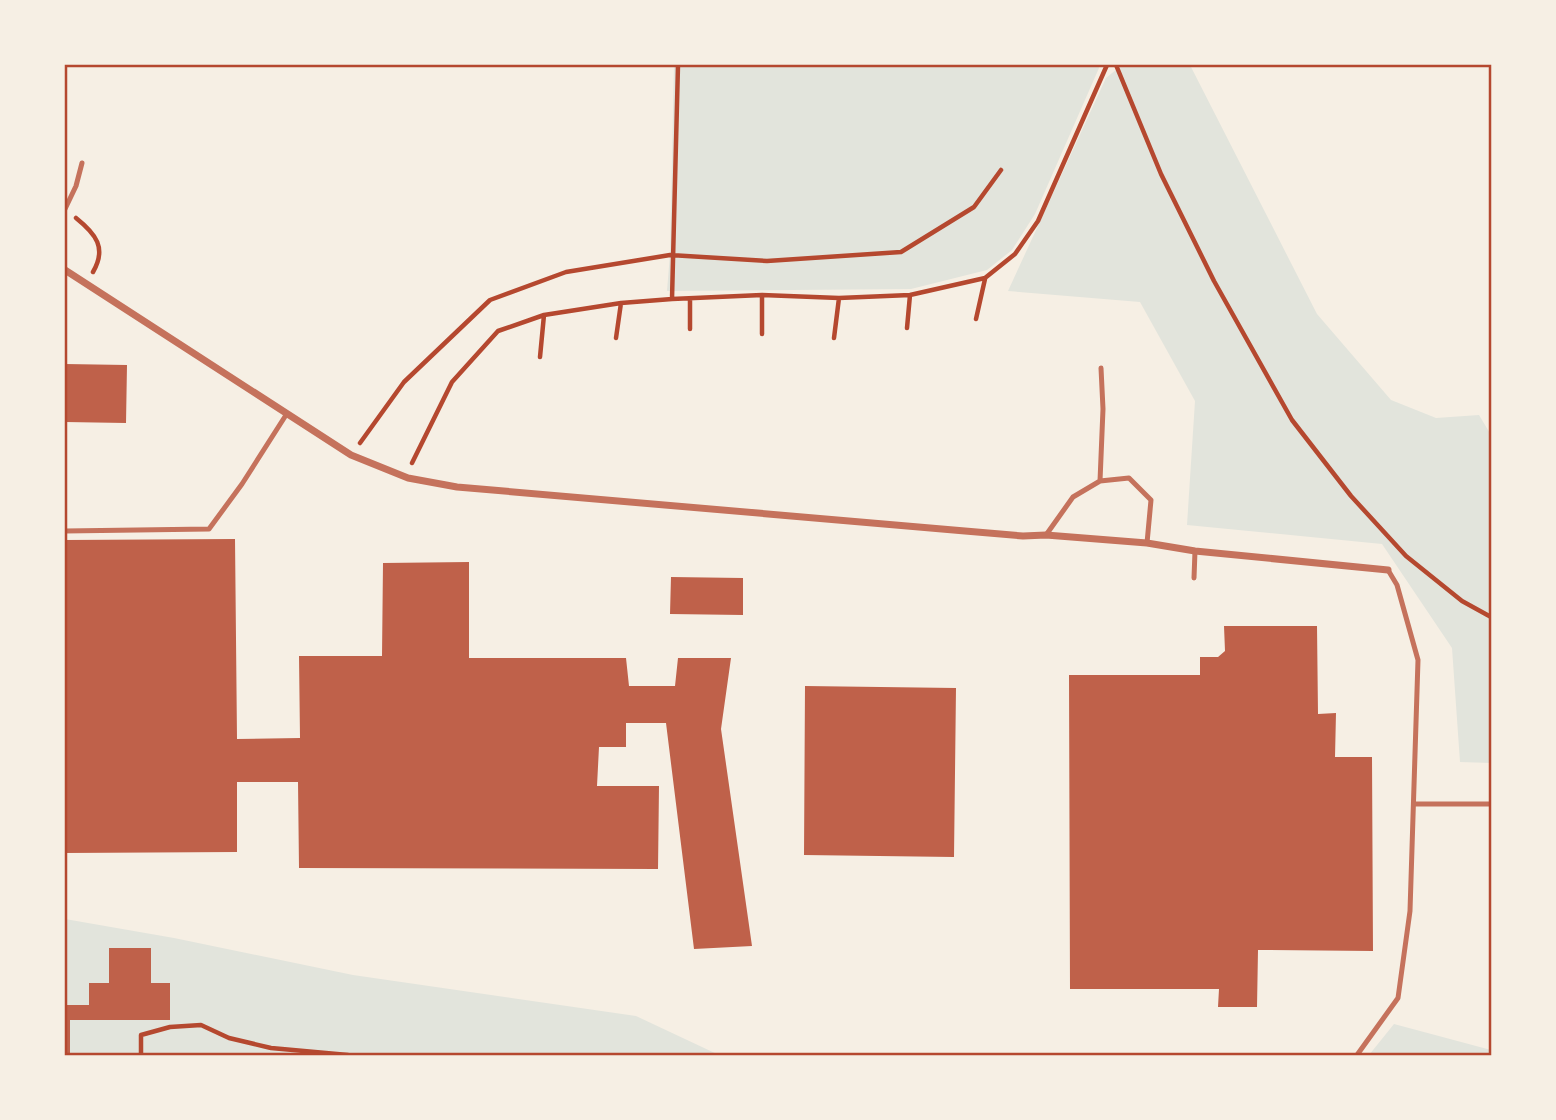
<svg xmlns="http://www.w3.org/2000/svg" width="1556" height="1120" viewBox="0 0 1556 1120" font-family="'Space Grotesk',sans-serif">
<style>
.green{fill:#e2e4dc}
.building{fill:#bf614a}
.lines{fill:none;stroke-linecap:round;stroke-linejoin:round}
.path{stroke:#b5482f;stroke-width:4.5}
.service{stroke:#c5725c;stroke-width:5}
.minor{stroke:#c5725c;stroke-width:7}
.neatline{fill:none;stroke:#b5482f;stroke-width:2.5}
</style>
<rect width="100%" height="100%" fill="#f6efe4"/>
<path class="green" d="M674,65H1098L1099,68L1035,214L1012,250L987,270L911,289L667,291L670,254Z
M1122,65H1190L1317,314L1391,400L1436,418L1479,415L1491,435V763L1460,762L1452,648L1382,544L1187,525L1195,401L1140,302L1008,291L1106,78Z
M65,919L174,938L353,975L636,1016L719,1055H65Z
M1394,1024L1491,1050V1055H1369Z"/>
<path class="building" d="M65,364L127,365L126,423L65,422Z
M235,539L237,739L300,738L299,656H382L383,563L469,562V658H626L629,686H675L678,658H731L721,729L752,946L694,949L666,723H626V747H599L597,786H659L658,869L299,868L298,782H237V852L65,853V540Z
M671,577L743,578V615L670,614Z
M1224,626H1317L1318,714L1336,713L1335,757H1372L1373,951L1258,950L1257,1007H1218L1219,989H1070L1069,675H1200V657H1218L1225,651Z
M805,686L956,688L954,857L804,855Z
M109,948H151V983H170V1020H70V1053H65V1005H89V983H109Z"/>
<g class="lines">
<path class="path" d="M1116,65L1161,174L1214,281L1292,420L1351,496L1406,556L1462,601L1491,617
M76,218C96,234 107,248 93,272
M762,295V334
M672,299L678,65
M690,299V329
M976,319L985,279
M907,328L910,295
M616,338L621,303
M834,338L839,298
M540,357L544,315
M360,443L404,382L490,300L566,272L670,255L767,261L901,252L974,207L1001,170
M412,463L452,382L498,331L544,315L621,303L672,299L762,295L839,298L910,295L985,278L1015,254L1038,221L1107,65
M141,1055V1035L170,1027L201,1025L229,1038L271,1048L348,1055"/>
<path class="service" d="M65,209L76,186L82,163
M1100,481L1103,409L1101,368
M65,531L209,529L242,484L286,415
M1046,535L1073,497L1100,481L1129,478L1151,500L1147,543
M1194,578L1195,551
M1415,804H1491
M1357,1055L1398,998L1410,911L1418,660L1397,585L1388,570"/>
<path class="minor" d="M65,270L351,455L408,478L457,487L965,531L1023,536L1046,535L1147,543L1195,551L1388,570"/>
</g>
<rect width="1556" height="1120" fill="none" stroke="#f6efe4" stroke-width="133"/>
<rect x="66" y="66" width="1424" height="988" class="neatline"/>
</svg>
